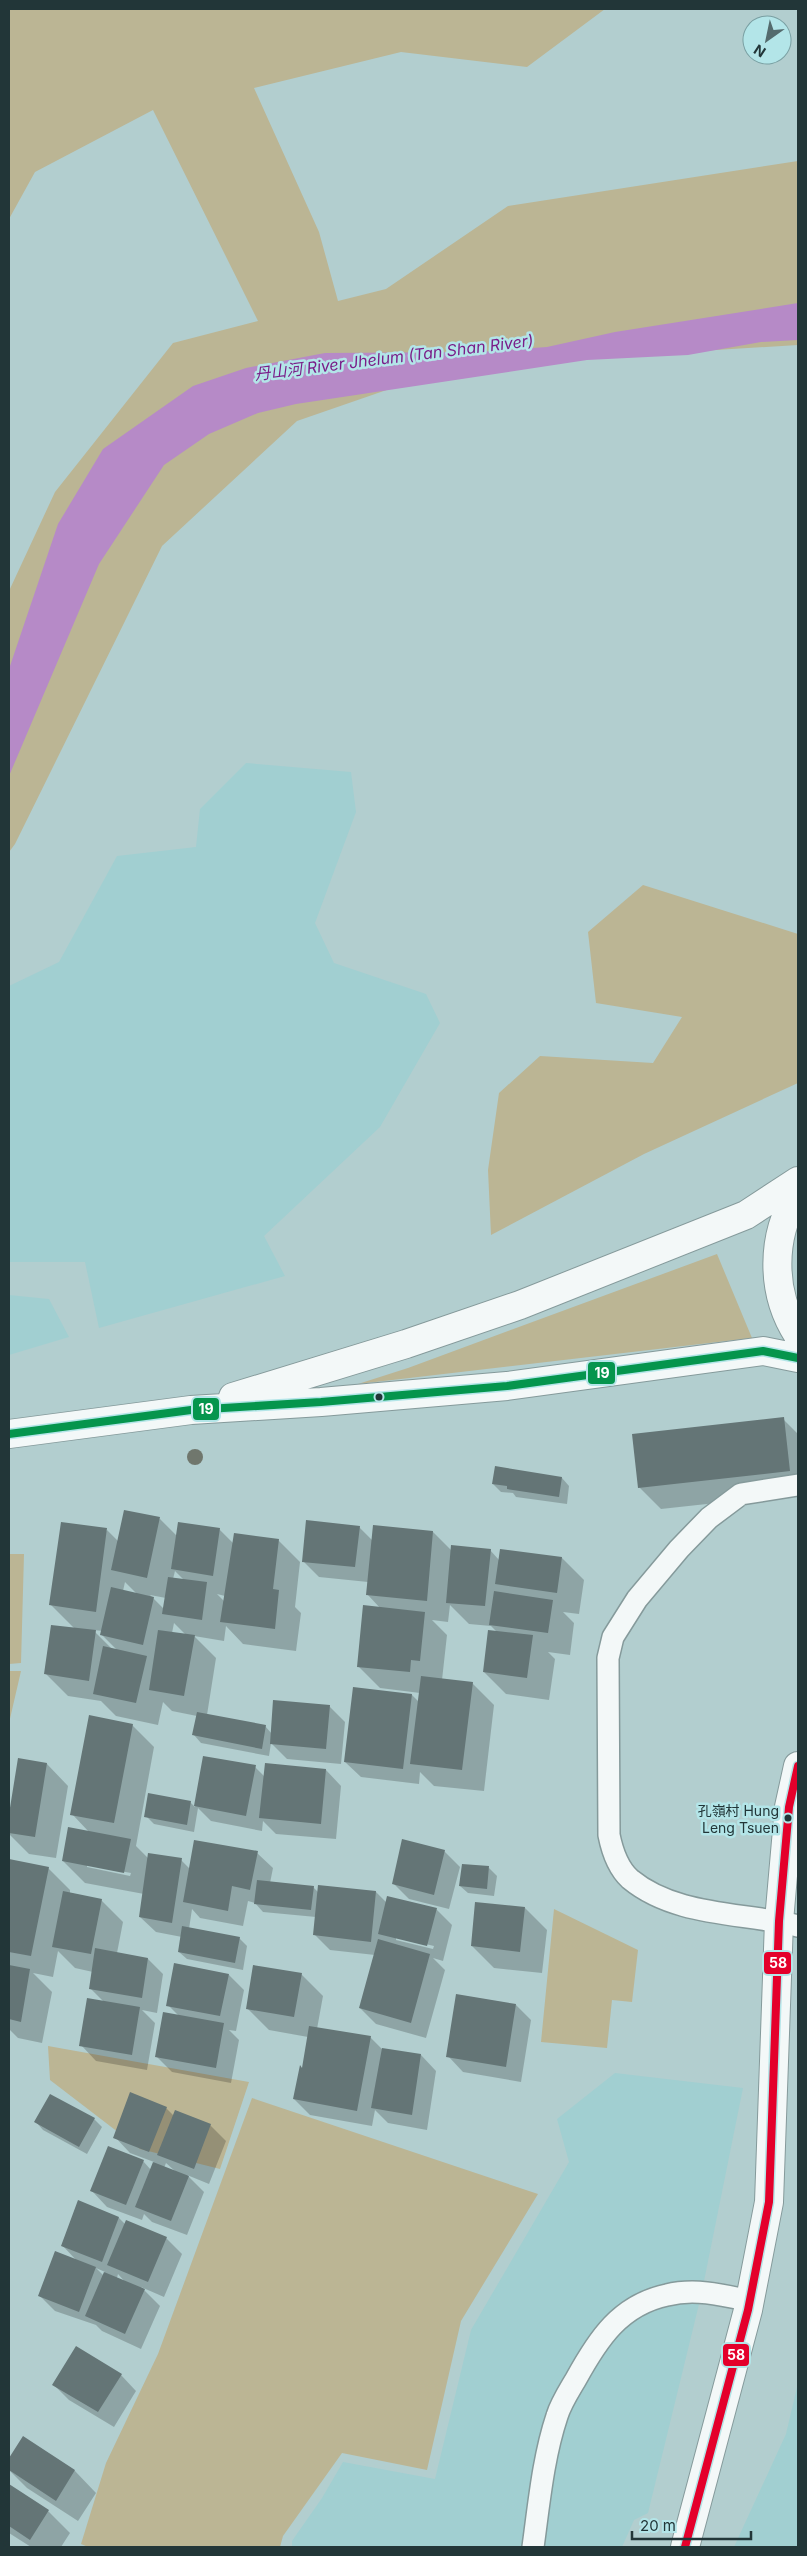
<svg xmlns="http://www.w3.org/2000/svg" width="807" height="2556" viewBox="0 0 807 2556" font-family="Inter,'Noto Sans SC',sans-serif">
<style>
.built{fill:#a1cfd1}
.green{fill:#bbb594}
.water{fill:#b68ac7}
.shadow{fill:#0003;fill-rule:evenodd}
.building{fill:#647576}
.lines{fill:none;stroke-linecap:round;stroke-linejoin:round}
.service-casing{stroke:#859a9b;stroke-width:24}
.tertiary-casing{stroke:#859a9b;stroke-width:30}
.secondary-casing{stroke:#859a9b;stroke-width:30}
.service{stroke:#f3f8f8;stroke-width:21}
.tertiary{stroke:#f3f8f8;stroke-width:28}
.secondary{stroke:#f3f8f8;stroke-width:28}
.bus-1-casing{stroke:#b3e5e8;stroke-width:11}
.bus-2-casing{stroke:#b3e5e8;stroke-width:11}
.bus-1{stroke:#05954d;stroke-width:8}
.bus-2{stroke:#e4002b;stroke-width:8}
.tree{fill:#70776d}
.bus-dot{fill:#223638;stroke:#b3e5e8;stroke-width:2}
.labels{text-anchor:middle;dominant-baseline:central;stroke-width:5;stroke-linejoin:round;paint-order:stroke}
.bus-label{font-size:14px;fill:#223638;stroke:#b3e5e8;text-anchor:end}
.water-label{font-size:16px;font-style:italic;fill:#7a1d88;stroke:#b3e5e8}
.line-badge{stroke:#b3e5e8;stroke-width:2}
.badge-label{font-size:14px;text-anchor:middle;font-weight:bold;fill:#fff}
</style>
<rect width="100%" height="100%" fill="#b2cecf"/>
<path class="built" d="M246,763L351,772L356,812L315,923L334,963L426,994L440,1023L380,1127L264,1236L285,1276L99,1328L85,1262H9V986L59,962L117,856L196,847L200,809Z
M9,1295L49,1299L69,1337L9,1355Z
M615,2073L743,2088L701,2296L648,2513L634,2520L622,2547H292V2541L322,2498L343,2462L435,2479L471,2330L569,2162L557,2119Z
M798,2383V2547H734L786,2434Z"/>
<path class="green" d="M9,9H605L527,67L401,52L254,88L319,232L338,301L386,289L508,206L798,161V345L456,366L297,421L162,546L15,844L9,852V591L55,492L173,343L258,321L153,110L35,172L9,219Z
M643,885L798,934V1083L644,1154L491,1235L488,1170L499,1093L540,1056L653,1063L682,1017L596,1003L588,932Z
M717,1254L752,1338L358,1384L408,1368Z
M9,1554H24L21,1663L9,1664Z
M9,1671H21L9,1723Z
M554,1909L638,1950L632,2002L612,2000L607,2048L541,2042Z
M48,2046L249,2082L220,2169L140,2149L50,2080Z
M252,2098L538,2194L461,2321L427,2470L342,2453L283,2536L280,2547H88L81,2544L106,2463L158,2354Z"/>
<path class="water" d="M798,303V340L761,342L688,355L587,360L296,404L258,413L209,434L164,465L99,564L9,776V669L58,524L103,449L193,386L246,368L325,353L478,352L547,347L615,332Z"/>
<path class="shadow" d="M783,1419L798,1434V1494L661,1509L639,1487Z
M562,1478L569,1486L567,1504L516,1497L513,1493L501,1492L493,1484Z
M160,1519L177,1536L219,1529L234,1544L278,1540L300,1562L295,1607L301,1613L296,1651L243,1644L226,1626L224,1641L194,1636L216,1658L207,1715L265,1726L272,1734L329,1706L345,1722L341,1764L287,1759L271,1743L269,1756L201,1743L194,1735L197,1716L172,1711L163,1702L158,1725L116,1716L101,1701L68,1696L46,1674L75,1629L51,1605L107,1530L119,1542ZM175,1571L184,1580L173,1579ZM125,1582L137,1594L123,1591ZM217,1594L225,1596L224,1601ZM150,1595L166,1598L164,1609ZM174,1623L186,1635L172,1633ZM93,1630L103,1631L102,1635L118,1651L113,1650Z
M359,1527L372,1540L433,1532L452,1551L490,1550L499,1560L562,1558L584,1580L579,1614L563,1612L574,1623L570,1655L548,1652L555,1659L549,1700L506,1694L484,1672L497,1632L491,1626L469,1624L450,1605L448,1622L432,1620L447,1635L442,1680L472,1683L494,1705L484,1791L434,1786L420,1772L419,1784L361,1777L345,1762L354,1689L412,1695L419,1702L420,1693L380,1688L358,1666L381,1609L367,1594L368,1582L319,1577L303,1561Z
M132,1725L154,1747L136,1846L149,1859L181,1860L190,1869L257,1853L273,1868L270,1883L313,1887L319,1893L376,1892L387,1903L436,1909L452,1925L443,1961L433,1958L445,1970L426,2038L376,2024L360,2008L375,1955L330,1950L314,1934L316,1917L263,1912L255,1903L248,1901L243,1926L200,1918L192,1909L189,1929L239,1938L247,1946L243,1970L187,1959L179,1952L182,1937L156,1932L140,1917L144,1894L85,1883L63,1861L89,1832L72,1814ZM87,1865L131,1873L130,1876L87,1867ZM396,1937L434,1946L433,1949L396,1940Z
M204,1757L255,1767L264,1776L326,1770L341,1786L336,1839L276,1834L263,1821L262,1831L211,1821L198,1808L194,1832L154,1824L146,1816L190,1802L195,1807Z
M19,1760L47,1764L68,1786L56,1858L29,1854L9,1834Z
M444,1851L460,1867L449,1909L409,1899L393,1883Z
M9,1860L48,1868L70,1890V1893L101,1900L123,1922L117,1953L148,1959L163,1974L157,2013L142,2010L155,2023L147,2070L96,2061L81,2045L104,2002L90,1988L93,1972L75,1968L58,1951L53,1977L33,1973L52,1992L42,2043L18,2038L9,2029Z
M489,1868L497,1876L494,1896L468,1893L460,1886Z
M525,1908L547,1930L542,1973L494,1968L472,1946Z
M301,1974L323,1996L317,2029L370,2037L382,2049L421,2055L436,2071L427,2130L388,2123L375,2110L372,2126L310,2115L294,2099L303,2070L308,2037L269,2030L247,2008Z
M229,1975L244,1990L236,2031L229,2030L239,2040L231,2083L172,2072L156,2056L179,2016L168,2005Z
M516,2005L531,2020L521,2082L463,2072L448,2056Z
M166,2108L174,2116L210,2125L226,2141L209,2184L187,2175L204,2192L187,2235L152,2222L144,2214L142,2220L107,2207L92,2191L143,2161L151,2170L154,2162L130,2153L115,2137ZM166,2163L176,2172L164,2168Z
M94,2119L102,2127L87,2154L43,2130L36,2122Z
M78,2202L119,2218L125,2224L166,2238L182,2254L164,2297L141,2287L160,2306L141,2349L102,2331L96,2325L55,2311L39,2295L77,2261L62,2245ZM96,2268L105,2272L104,2276ZM118,2274L126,2283L117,2278Z
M121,2375L136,2391L114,2427L69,2400L54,2385Z
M23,2438L75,2471L96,2493L78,2521L27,2488L9,2470V2460Z
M9,2486L48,2511L70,2533L61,2547H31L9,2533Z"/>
<path class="building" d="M784,1417L790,1471L638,1488L632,1434Z
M495,1466L562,1477L559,1497L507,1489V1486L492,1484Z
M124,1510L160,1517L147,1578L111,1570Z
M306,1520L360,1526L355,1567L302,1562Z
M61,1522L107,1528L96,1612L49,1605Z
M178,1522L220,1528L213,1576L171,1569Z
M373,1525L433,1531L427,1601L366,1595Z
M234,1533L279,1539L273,1589L279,1590L275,1629L220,1622Z
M451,1545L491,1549L485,1606L446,1603Z
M500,1549L562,1557L557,1593L495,1584Z
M168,1577L207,1582L202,1620L162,1614Z
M111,1587L154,1597L143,1645L100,1635Z
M494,1591L553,1600L548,1633L489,1625Z
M363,1605L425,1612L420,1661L411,1660L410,1672L357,1667Z
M51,1625L96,1630L89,1681L44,1674Z
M158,1630L195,1635L184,1696L149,1690Z
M488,1630L533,1635L527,1678L483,1672Z
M103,1646L147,1656L136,1703L93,1694Z
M421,1676L473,1682L462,1770L410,1764Z
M353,1687L412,1694L403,1769L344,1762Z
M273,1700L330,1705L326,1749L270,1744Z
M197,1712L266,1725L262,1749L192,1735Z
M89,1715L133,1724L114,1823L70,1815Z
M203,1756L256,1765L246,1816L194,1806Z
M18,1758L47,1763L35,1837L9,1833V1814Z
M265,1763L326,1769L321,1824L259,1818Z
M148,1793L191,1801L187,1825L144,1817Z
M68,1827L131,1839L124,1873L62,1861Z
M402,1839L445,1850L434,1895L392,1884Z
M194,1840L258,1851L250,1890L232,1886L228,1911L183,1902Z
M148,1853L182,1858L172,1923L139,1917Z
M9,1859L49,1867L31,1956L9,1952Z
M462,1864L489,1866L487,1889L459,1886Z
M257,1880L314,1886L311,1910L254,1904Z
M318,1885L376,1891L371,1942L313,1935Z
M63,1891L102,1899L91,1954L52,1947Z
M387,1896L437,1908L427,1946L378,1934Z
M475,1902L525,1907L520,1952L471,1946Z
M182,1926L240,1937L235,1963L178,1952Z
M378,1939L430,1954L411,2023L359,2008Z
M95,1948L148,1958L142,1998L89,1989Z
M174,1963L229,1974L220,2016L166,2006Z
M9,1965L30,1969L21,2022L9,2019Z
M253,1965L302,1973L294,2017L246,2009Z
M456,1994L516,2004L506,2067L446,2057Z
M87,1998L140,2007L132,2055L79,2046Z
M163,2012L224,2023L216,2068L155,2057Z
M309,2026L371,2036L357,2111L293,2099L300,2065L302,2068Z
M382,2048L421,2054L412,2115L371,2108Z
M130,2092L167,2107L149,2152L113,2138Z
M50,2094L95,2118L79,2147L34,2122Z
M175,2110L211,2124L194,2169L157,2155Z
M108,2146L144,2160L126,2205L90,2191Z
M153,2162L189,2176L171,2221L135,2207Z
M78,2200L119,2217L102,2262L61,2246Z
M126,2220L167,2237L148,2282L107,2265Z
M55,2251L96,2267L79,2312L38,2296Z
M104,2272L145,2289L125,2334L85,2316Z
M76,2346L122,2374L98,2412L52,2385Z
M23,2436L75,2470L56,2501L9,2470V2458Z
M9,2484L49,2510L30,2540L9,2526Z"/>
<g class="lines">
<defs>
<path id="service" d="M798,1485L741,1494L709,1518L679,1549L637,1599L613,1637L608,1658L609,1835C612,1850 618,1868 630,1879C676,1917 743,1912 798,1926
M533,2547C539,2504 543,2458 557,2416C561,2403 569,2391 576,2379C598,2339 620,2305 667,2295C695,2288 723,2295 750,2301"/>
<path id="tertiary" d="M685,2547L748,2310L769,2202L779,1921L789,1807L798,1766"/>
<path id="secondary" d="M798,1193C771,1235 770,1292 798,1335
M233,1397L406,1344L520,1305L746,1215L798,1181
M9,1434L191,1410L321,1402L507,1386L763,1351L798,1358"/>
</defs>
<use href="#service" class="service-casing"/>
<use href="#tertiary" class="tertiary-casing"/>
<use href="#secondary" class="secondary-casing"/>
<use href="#service" class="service"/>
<use href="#tertiary" class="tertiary"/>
<use href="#secondary" class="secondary"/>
<defs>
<path id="bus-1" d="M9,1434L191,1410L321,1402L507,1386L763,1351L798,1358"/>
<path id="bus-2" d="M685,2547L748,2310L769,2202L779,1921L789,1807L798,1766"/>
</defs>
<use href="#bus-1" class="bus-1-casing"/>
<use href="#bus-2" class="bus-2-casing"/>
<use href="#bus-1" class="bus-1"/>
<use href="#bus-2" class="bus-2"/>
</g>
<circle class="tree" cx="195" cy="1457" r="8"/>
<g class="bus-dot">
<circle cx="379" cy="1397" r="4.5"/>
<circle cx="788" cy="1818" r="4.5"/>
</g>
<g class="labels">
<g class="bus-label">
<text x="779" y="1810">孔嶺村 Hung<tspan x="779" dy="17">Leng Tsuen</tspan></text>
</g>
<g class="water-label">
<text transform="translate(394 357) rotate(-7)">丹山河 River Jhelum (Tan Shan River)</text>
</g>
</g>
<g class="line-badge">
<rect x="587" y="1361" width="29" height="24" rx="5" fill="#05954d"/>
<rect x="192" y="1397" width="28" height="24" rx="5" fill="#05954d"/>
<rect x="763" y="1951" width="29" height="24" rx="5" fill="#e4002b"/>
<rect x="722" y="2343" width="28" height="24" rx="5" fill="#e4002b"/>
</g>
<g class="badge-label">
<text x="602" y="1378">19</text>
<text x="206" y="1414">19</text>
<text x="778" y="1968">58</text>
<text x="736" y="2360">58</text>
</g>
<rect width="807" height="2556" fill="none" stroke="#223638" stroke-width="20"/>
<g transform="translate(767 40) rotate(213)"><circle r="24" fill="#b3e5e8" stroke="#799fa2"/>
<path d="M0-4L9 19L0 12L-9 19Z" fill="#546b6d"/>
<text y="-8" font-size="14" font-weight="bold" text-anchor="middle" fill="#223638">N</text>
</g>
<path d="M632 2531v8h119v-8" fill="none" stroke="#223638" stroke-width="2.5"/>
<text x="640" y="2531" font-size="15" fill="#223638" stroke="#b3e5e8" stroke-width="4" paint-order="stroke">20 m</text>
</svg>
